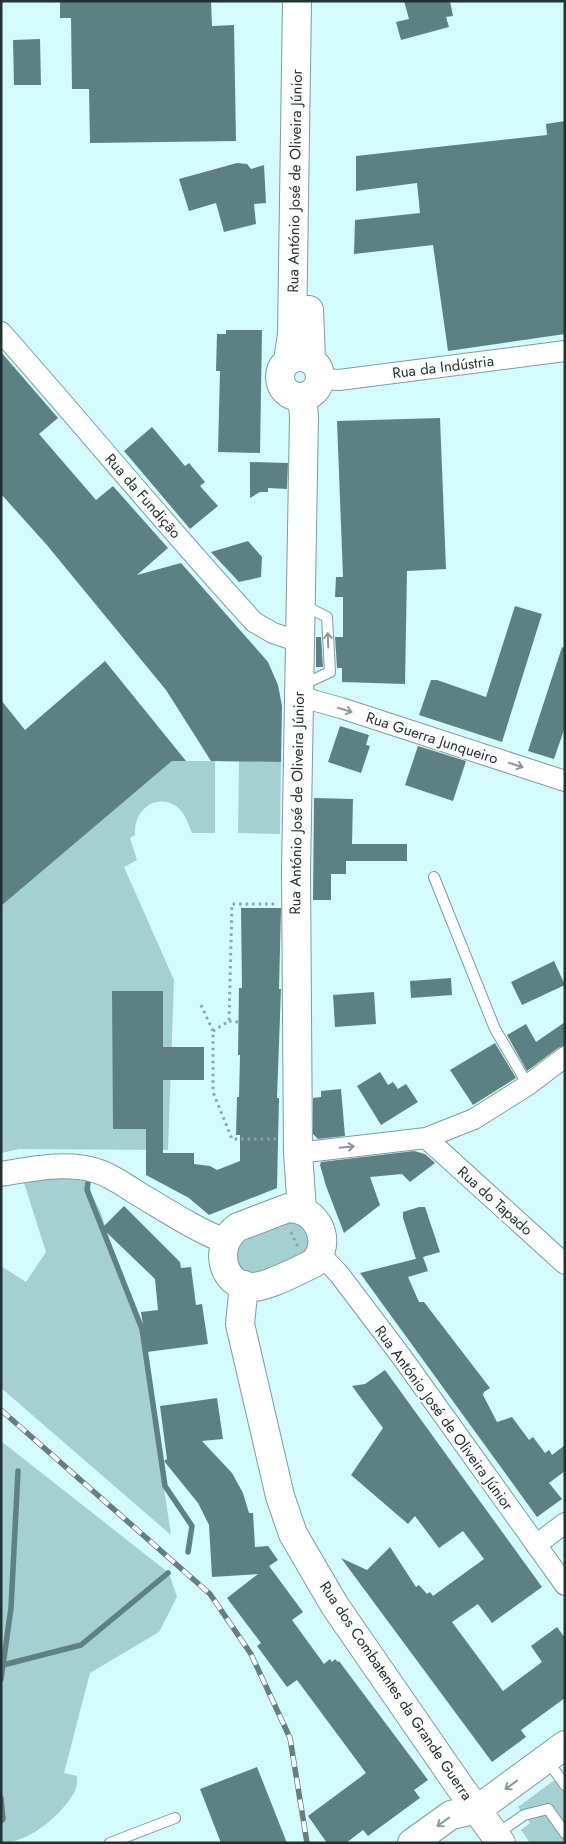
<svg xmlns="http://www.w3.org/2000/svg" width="566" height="1844" viewBox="0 0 566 1844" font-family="Jost,sans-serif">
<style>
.green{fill:#a4d0d2}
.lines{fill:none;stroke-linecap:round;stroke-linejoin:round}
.stream{stroke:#5e8182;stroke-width:5.5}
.building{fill:#5d8182}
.service-casing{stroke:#789d9e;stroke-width:12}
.minor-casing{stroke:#789d9e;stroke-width:22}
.tertiary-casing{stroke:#789d9e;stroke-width:26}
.secondary-casing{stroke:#789d9e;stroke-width:30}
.primary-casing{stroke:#789d9e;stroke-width:30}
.path{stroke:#89a6a6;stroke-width:3;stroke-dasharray:2.5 4;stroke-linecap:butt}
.service{stroke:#fff;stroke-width:10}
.minor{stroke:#fff;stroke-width:20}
.tertiary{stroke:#fff;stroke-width:24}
.secondary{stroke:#fff;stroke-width:28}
.primary{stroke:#fff;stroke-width:28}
.rail-casing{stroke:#667e7f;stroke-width:5.5}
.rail{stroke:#fff;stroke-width:4;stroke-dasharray:11;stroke-linecap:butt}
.oneway{stroke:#909898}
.labels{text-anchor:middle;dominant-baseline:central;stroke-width:4;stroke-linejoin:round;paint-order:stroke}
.street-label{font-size:15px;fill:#223131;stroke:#fff}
</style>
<rect width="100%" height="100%" fill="#d4fbfc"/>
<path class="green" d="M172,761H215V833H192C188,824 185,812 176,806C153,792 133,813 135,835L130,838L137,860L124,867L174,980L168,1150L20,1149L1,1153V906Z
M239,761L281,762L280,834L238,833Z
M71,1177L89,1183L92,1195L101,1213L127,1296L138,1312L171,1535L1,1388V1266L26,1282L46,1252L24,1183L54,1178Z
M292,1220L302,1223L311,1241L305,1253C288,1261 237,1292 237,1252L243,1241Z
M1,1441L169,1573L177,1597L159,1632L90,1673L64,1773L77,1776C77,1781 77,1787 75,1791C62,1815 29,1843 1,1843Z
M556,1779L565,1792V1843H530L521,1830L530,1823L518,1807Z"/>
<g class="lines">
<path class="stream" d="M88,1182L87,1190L142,1329L165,1486L192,1526L188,1552
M3,1665L81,1645L168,1573
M1,1679L11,1608L18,1471
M1,1798L3,1819L1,1821"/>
</g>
<path class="building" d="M60,1H211L212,26L234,25L236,141L90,143L89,89H72L71,18H60Z
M404,1H450L453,16L446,17L449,27L401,40L396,22L409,19Z
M40,39L41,85H14L13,40Z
M565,121V334L448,351L433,245L354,254L355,220L420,213L417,183L356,191V156L547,135L546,124Z
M237,163L247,164L251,169L264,165L266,203L254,204L256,224L224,232L216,203L189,211L179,179Z
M226,330H262L260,453L218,452L220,371H216L217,334H226Z
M1,352L58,418L39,434L96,500L113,486L168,548L137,575L181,563L268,662L278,685L282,706L281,762L211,761L166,690L46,544L1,494Z
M440,418L446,569L407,571L405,684L342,682V668H337L335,637H343V597H335L336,577H343L337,421Z
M152,427L185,466L189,463L205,482L200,486L218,506L190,529L124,451Z
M250,462L288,463L287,489L268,488V492H260L250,498Z
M248,541L262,557L261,577L239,582L211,552Z
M515,606L542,614L502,742L419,715L431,680H437L486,697Z
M316,637H321L323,667H316Z
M562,647L565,648V727L554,759L528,751Z
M105,661L186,761H172L1,906V700L25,730Z
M340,726L369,735L366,745L370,746L361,773L328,762Z
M418,746L466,761L453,801L405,785Z
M314,798L353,799L352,844H407V861H346V874H331V900H313Z
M241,908H281L279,989H281L277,1098H279L277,1188L209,1215L189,1198L146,1175V1129H113L112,991H163V1047H204V1080H163V1153H194V1164L210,1166L217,1170L240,1161V1135H236L237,1097H239L240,1055H238L239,988H242Z
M554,961L565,985L522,1005L511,982Z
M451,978L452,995L411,998L410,981Z
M374,992L376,1024L335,1027L333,995Z
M565,1022V1045L558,1048L527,1071L507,1035L526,1024L536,1042Z
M495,1043L516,1078L473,1105L450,1070Z
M380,1072L388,1085L393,1082L398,1089L406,1084L418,1102L381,1125L357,1086Z
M341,1089L345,1136L318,1139L313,1134V1098L321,1097V1091Z
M414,1151L425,1154L435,1163L410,1182L402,1174L370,1177L380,1205L344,1233L326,1186L320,1165L321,1162Z
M124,1206L180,1262L181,1268L191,1267L196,1305L202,1304L208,1344L147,1352L141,1312L158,1310L155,1279L102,1228Z
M419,1207H425L440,1252L416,1259L403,1218V1212Z
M423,1257L428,1271L408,1277L419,1302H424L490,1388L484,1392L483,1395L497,1422L512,1417L529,1440L533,1437L545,1453L549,1450L552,1455L565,1445V1471L549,1483L562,1499L537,1517L360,1273Z
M385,1370L542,1587L492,1623L478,1604L452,1622L503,1691L542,1662L531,1646L557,1627L565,1638V1698L521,1730L526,1737L492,1762L341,1558L367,1570L390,1547L416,1587L419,1585L427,1594L430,1592L433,1596L484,1559L463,1531L439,1548L415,1516L408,1524L351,1475L383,1428L352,1386L365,1384Z
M217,1398L223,1439L202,1441L232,1473L243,1493L249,1513H253L255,1547L268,1546L278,1560L269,1566L303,1612L292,1620L324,1664L330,1659L332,1662L335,1659L338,1662L339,1661L428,1780L414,1790L420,1798L368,1836L363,1830L346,1843H327L308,1816L366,1773L297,1680L287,1687L257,1646L261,1643L227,1598L258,1574L212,1577L209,1525L198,1503L164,1461L167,1459L160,1406Z
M257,1767L287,1843H221L200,1789Z"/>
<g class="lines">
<defs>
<path id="service" d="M302,685L330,672L327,617L303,605
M434,877L495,1029L528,1085
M547,1760L565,1785
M497,1834L524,1815L548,1809L565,1833
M110,1843L175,1818"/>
<path id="minor" d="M1,332C86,428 167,527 254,622L273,633L300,642
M321,379L339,380L565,351
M298,696L341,708L565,781
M426,1138L565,1264
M298,1153L426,1138L474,1119L528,1085L565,1057
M320,1254L339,1274L401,1356L565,1585
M536,1545L565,1523"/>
<path id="tertiary" d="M1,1174C32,1169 66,1161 97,1171C111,1175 124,1185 137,1193C166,1210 194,1229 225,1241"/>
<path id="secondary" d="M412,1843L451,1815L478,1809"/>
<path id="primary" d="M309,310L311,359
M280 377a20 20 0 1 1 40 0a20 20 0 1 1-40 0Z
M288,361L292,334L297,1
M288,1208C317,1208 333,1240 314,1263C299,1270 268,1287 252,1287C222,1287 212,1245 238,1227Z
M302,1210L298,1153L296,872L304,416L302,397
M244,1285L240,1324L280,1496L293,1534L335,1606L460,1787L501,1843
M478,1809L565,1745"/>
</defs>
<use href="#service" class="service-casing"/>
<use href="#minor" class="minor-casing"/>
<use href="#tertiary" class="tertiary-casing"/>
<use href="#secondary" class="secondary-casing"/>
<use href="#primary" class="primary-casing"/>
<path class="path" d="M201,1005L213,1031V1092L232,1139H276
M229,1021L239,1022
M213,1031L229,1021L232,904H274
M291,1232L298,1247"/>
<use href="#service" class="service"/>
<use href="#minor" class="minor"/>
<use href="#tertiary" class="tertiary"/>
<use href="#secondary" class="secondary"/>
<use href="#primary" class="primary"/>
<defs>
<path id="rail" d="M1,1410L210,1594L251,1654L290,1738L307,1843"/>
</defs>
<use href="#rail" class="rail-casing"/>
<use href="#rail" class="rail"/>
</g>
<defs><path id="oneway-shaft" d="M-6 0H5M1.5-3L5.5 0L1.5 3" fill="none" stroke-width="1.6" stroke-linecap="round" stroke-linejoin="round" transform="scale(1.25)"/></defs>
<g class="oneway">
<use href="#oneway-shaft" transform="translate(328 640) rotate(-92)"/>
<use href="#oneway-shaft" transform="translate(345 710) rotate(17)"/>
<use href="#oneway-shaft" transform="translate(516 765) rotate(18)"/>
<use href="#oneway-shaft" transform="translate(347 1147) rotate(-6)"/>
<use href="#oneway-shaft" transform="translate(511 1785) rotate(144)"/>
<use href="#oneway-shaft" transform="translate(443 1822) rotate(144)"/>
</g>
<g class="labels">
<g class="street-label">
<text transform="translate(295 181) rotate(-89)">Rua António José de Oliveira Júnior</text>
<text transform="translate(443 367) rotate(-7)">Rua da Indústria</text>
<text transform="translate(143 496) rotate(49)">Rua da Fundição</text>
<text transform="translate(432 738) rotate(18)">Rua Guerra Junqueiro</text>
<text transform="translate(297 803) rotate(-89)">Rua António José de Oliveira Júnior</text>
<text transform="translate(495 1201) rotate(42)">Rua do Tapado</text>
<text transform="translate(444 1418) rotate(54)">Rua António José de Oliveira Júnior</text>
<text transform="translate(396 1691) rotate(56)">Rua dos Combatentes da Grande Guerra</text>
</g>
</g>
<rect width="566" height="1844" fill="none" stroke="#223131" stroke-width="5"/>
</svg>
